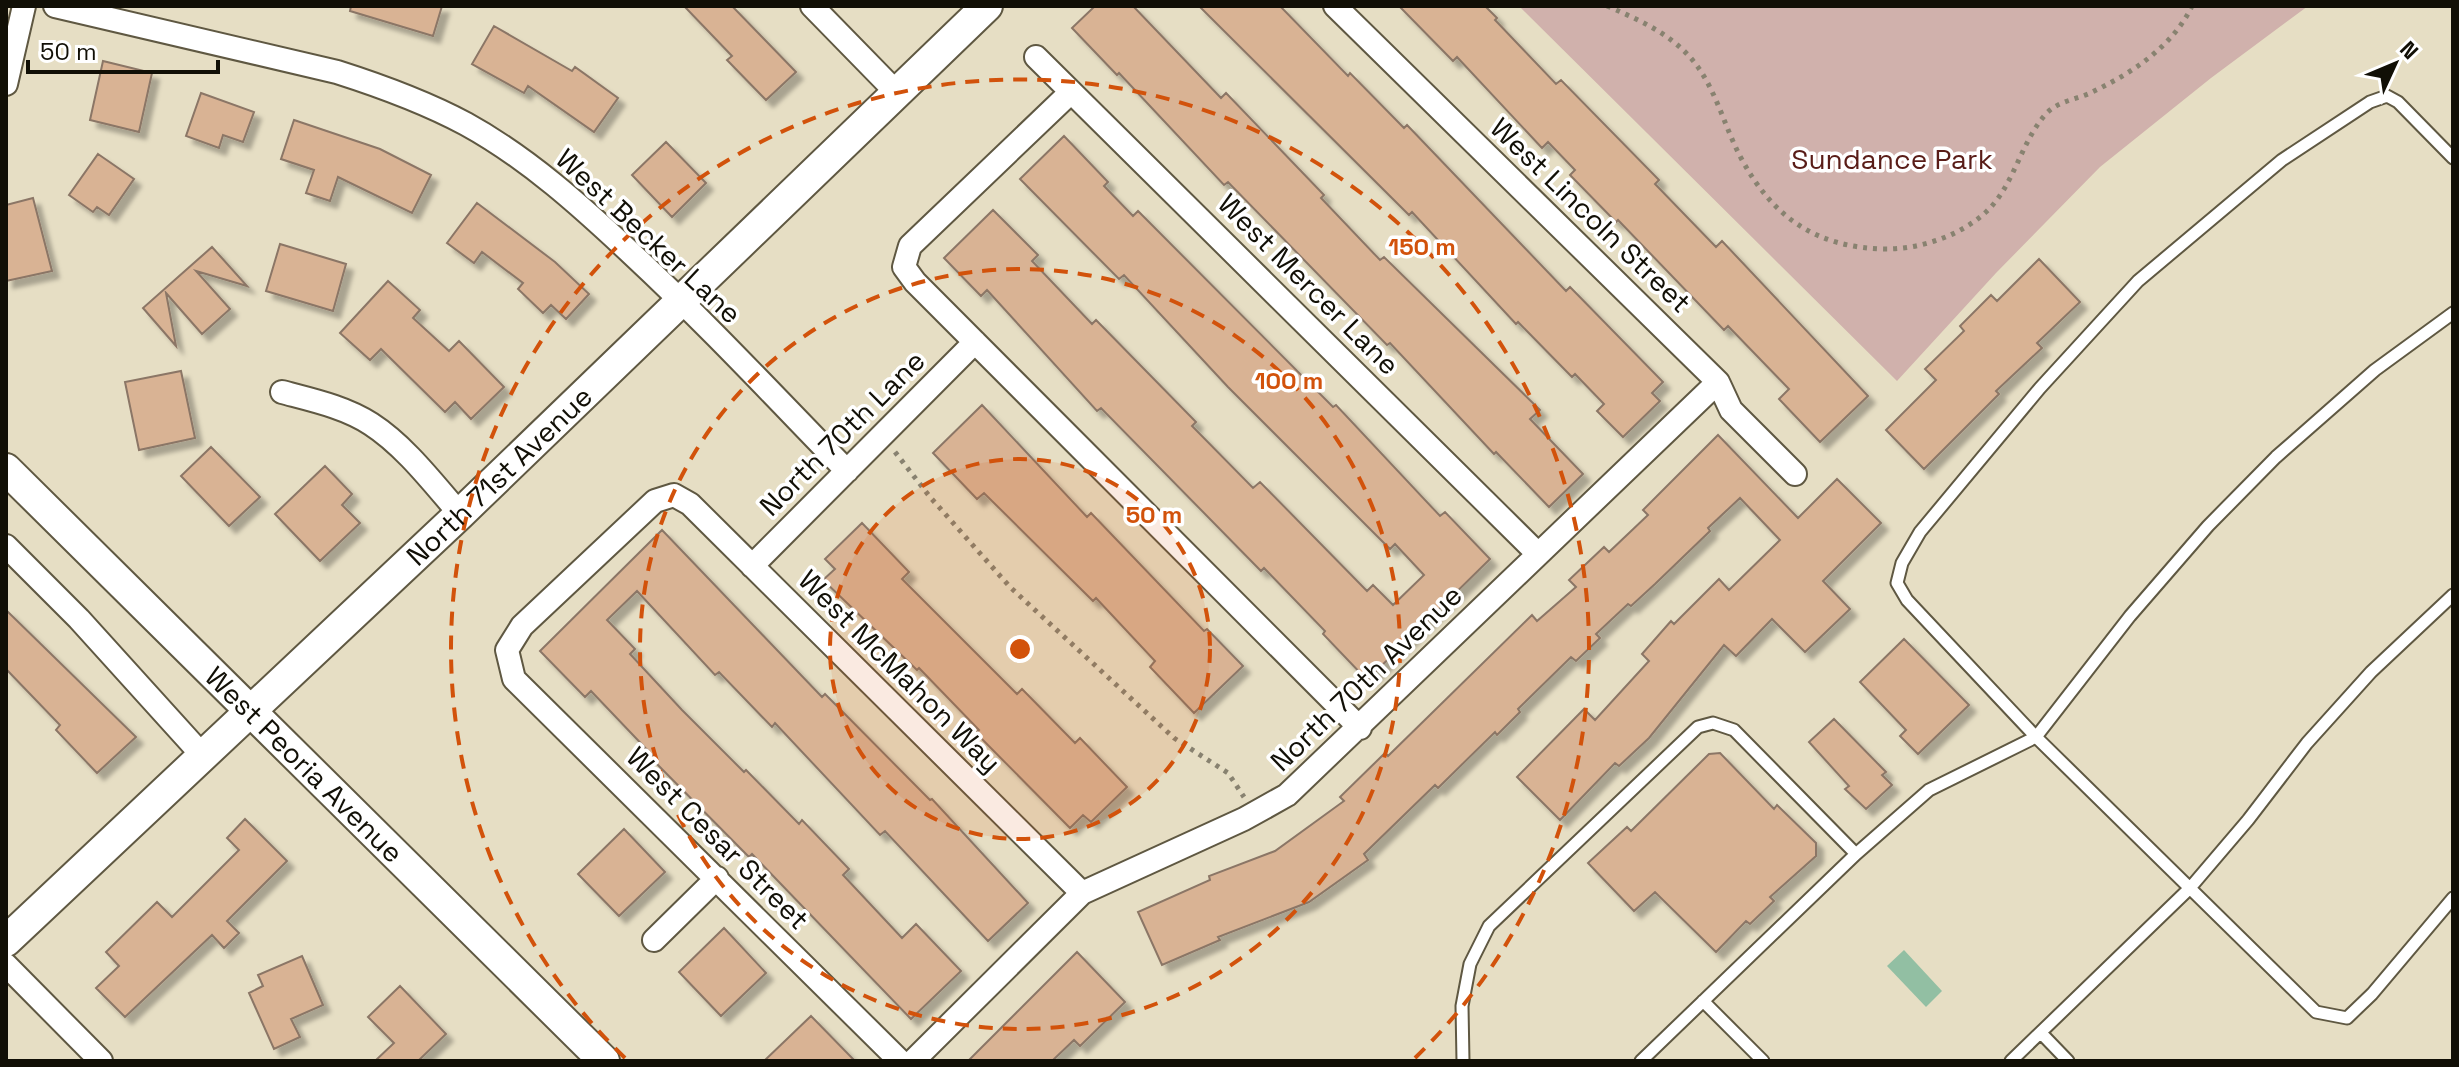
<svg xmlns="http://www.w3.org/2000/svg" width="2459" height="1067" viewBox="0 0 2459 1067" font-family="'Space Grotesk',sans-serif">
<style>
.green{fill:#d0b1ac}
.water{fill:#92bfa3}
.building{fill:#d9b394;stroke:#8b7666;stroke-width:2;filter:url(#shadow)}
.lines{fill:none;stroke-linecap:round;stroke-linejoin:round}
.lane-casing{stroke:#5f5842;stroke-width:15}
.street-casing{stroke:#5f5842;stroke-width:26}
.secondary-casing{stroke:#5f5842;stroke-width:34}
.path{stroke:#888270;stroke-width:5;stroke-dasharray:4 6;stroke-linecap:butt}
.lane{stroke:#fff;stroke-width:11}
.street{stroke:#fff;stroke-width:22}
.secondary{stroke:#fff;stroke-width:30}
.ring{fill:none;stroke:#d2520b;stroke-width:4;stroke-dasharray:14 10}
.labels{text-anchor:middle;dominant-baseline:central;stroke-width:7;stroke-linejoin:round;paint-order:stroke}
.park-label{font-size:28px;fill:#591c17;stroke:#fff}
.street-label{font-size:28px;fill:#110f06;stroke:#fff}
.centre{fill:#d2520b;stroke:#fff;stroke-width:4}
.ring-label{font-size:24px;text-anchor:middle;font-weight:bold;fill:#d2520b;stroke:#fff;stroke-width:7;stroke-linejoin:round;paint-order:stroke}
</style>
<defs>
<filter id="shadow"><feDropShadow dx="7" dy="7" stdDeviation="2" flood-color="#0004"/></filter>
</defs>
<rect width="100%" height="100%" fill="#e6dec4"/>
<path class="green" d="M1519,6H2308L2211,78L2100,167L1996,273L1897,381Z"/>
<path class="water" d="M1904,950L1942,991L1926,1007L1887,966Z"/>
<path class="building" d="M351,6H442L433,36L350,11Z
M684,6H732L796,72L766,100L727,60L732,56Z
M1095,6H1133L1221,98L1226,93L1324,195L1321,198L1380,260L1384,257L1540,410L1530,419L1583,474L1549,507L1496,452L1494,454L1390,343L1387,345L1228,182L1224,185L1119,73L1117,75L1072,28Z
M1199,6H1280L1348,76L1350,73L1404,128L1407,125L1566,291L1570,287L1663,382L1652,393L1660,401L1623,437L1597,411L1604,404L1575,374L1572,377L1518,322L1516,324L1412,212L1409,215Z
M1399,6H1485L1497,18L1495,20L1556,84L1561,80L1659,180L1655,184L1716,247L1722,241L1868,396L1820,442L1779,399L1789,389L1728,326L1724,330L1618,220L1616,222L1570,175L1575,170L1548,142L1542,148L1457,57L1453,61Z
M494,26L572,71L575,67L618,98L594,132L528,86L524,93L472,64Z
M103,61L152,73L139,132L90,120Z
M201,93L254,112L243,142L223,135L219,148L186,136Z
M294,120L380,149L431,175L412,213L338,177L330,201L306,193L314,170L281,159Z
M1064,136L1108,182L1104,186L1133,216L1138,211L1333,407L1336,405L1440,516L1445,512L1490,559L1367,680L1323,634L1325,631L1264,568L1261,571L1101,408L1097,411L987,290L981,296L944,258L993,210L1038,255L1032,261L1092,324L1096,320L1196,422L1192,426L1253,488L1260,482L1367,591L1373,585L1393,605L1424,575L1395,544L1390,549L1228,387L1124,275L1119,279L1020,179Z
M666,142L706,183L672,217L632,175Z
M98,154L134,179L109,215L97,207L93,212L69,195Z
M33,198L52,271L6,281V205Z
M477,203L555,262L589,294L566,319L551,305L543,313L518,289L523,283L482,252L474,263L447,243Z
M280,244L346,264L333,311L266,291Z
M212,247L247,286L196,271L230,309L202,334L166,293L176,346L143,308Z
M2039,259L2080,302L2037,343L2042,348L1996,391L1999,394L1924,469L1886,430L1936,380L1925,369L1964,331L1960,326L1991,295L1997,301Z
M388,281L420,310L413,318L449,351L459,341L504,387L471,419L455,402L445,412L381,349L370,360L340,333Z
M181,371L195,438L139,450L125,382Z
M982,405L1087,517L1091,513L1204,631L1207,629L1243,666L1194,713L1150,667L1155,661L1096,598L1093,601L984,493L977,499L933,453Z
M1718,435L1798,518L1837,479L1881,523L1823,581L1850,609L1805,652L1772,619L1736,656L1724,645L1649,738L1619,766L1615,763L1560,820L1517,777L1584,709L1595,720L1649,661L1642,654L1671,621L1674,624L1719,579L1729,590L1780,540L1740,498L1708,528L1710,531L1655,584L1631,606L1628,604L1596,634L1600,638L1576,661L1571,657L1518,709L1520,712L1497,735L1495,732L1438,788L1435,785L1364,854L1368,860L1309,902L1218,937L1220,940L1162,965L1138,912L1210,880L1209,876L1275,851L1344,801L1340,797L1385,753L1388,756L1532,615L1537,621L1576,587L1569,580L1604,547L1609,552L1648,515L1643,510Z
M211,447L260,497L229,526L181,476Z
M325,466L352,494L342,505L360,523L320,561L275,514Z
M862,523L909,572L902,579L1017,694L1022,689L1075,743L1080,738L1127,787L1091,822L1083,815L1070,828L976,733L979,730L919,668L917,670L823,580L835,569L825,559Z
M662,530L822,697L825,694L930,800L932,799L1028,903L988,941L885,831L880,835L775,723L772,727L719,672L715,675L637,591L607,620L635,649L630,654L682,710L744,772L746,770L799,824L802,820L849,869L843,875L902,938L916,924L961,971L911,1019L752,854L749,857L651,758L653,756L591,691L585,697L540,651Z
M6,610L136,737L97,773L56,730L60,725L6,669Z
M1904,639L1969,705L1918,754L1900,736L1906,730L1860,682Z
M1834,719L1886,772L1882,775L1892,785L1866,809L1845,789L1849,786L1809,742Z
M1720,753L1774,809L1777,805L1816,843V856L1770,897L1774,901L1750,924L1746,921L1716,952L1655,892L1634,911L1588,863L1627,827L1631,831L1709,754Z
M245,819L287,861L227,921L239,933L224,948L212,935L125,1017L96,988L119,966L106,952L157,902L172,917L239,850L227,838Z
M624,829L665,872L619,916L578,874Z
M724,928L766,973L721,1016L679,972Z
M1077,952L1125,1002L1080,1046L1074,1040L1052,1061H968Z
M302,956L323,1005L291,1019L300,1037L274,1049L249,993L263,986L258,975Z
M400,986L446,1034L418,1061H375L394,1043L368,1017Z
M811,1016L855,1061H764Z"/>
<g class="lines">
<defs>
<path id="lane" d="M2453,158L2398,102L2387,96L2370,102L2282,160L2138,281L2040,388L1920,532L1902,563L1897,583L1907,600L2036,737L2316,1012L2347,1018L2372,994L2453,898
M1703,1001L1763,1061
M2041,1033L2068,1061
M1463,1061L1462,1006L1470,964L1489,926L1698,727L1713,723L1734,730L1856,854
M1641,1061L1856,854L1929,790L2036,737L2130,616L2208,526L2276,457L2375,370L2453,313
M2011,1061L2190,888L2248,820L2307,743L2371,672L2453,595"/>
<path id="street" d="M55,6L337,72C381,86 425,102 466,124C528,158 582,207 633,255C707,324 776,398 847,471
M812,6L897,93
M1335,6L1718,382L1731,410L1795,474
M1036,57L1538,554
M6,84L24,6
M1071,92L910,246L904,267L915,282L1360,728
M282,392C312,400 345,407 371,424C405,446 433,483 460,514
M6,546L79,619L203,756
M752,566L975,342
M654,940L717,878
M6,965L101,1061
M900,1061L514,679L507,650L522,626L655,501L674,495L690,504L1082,893
M913,1061L1082,893L1244,819L1287,795L1718,382"/>
<g id="secondary">
<path id="s1" d="M6,469L604,1061"/>
<path id="s2" d="M6,941L460,514L987,6"/>
</g>
</defs>
<use href="#lane" class="lane-casing"/>
<use href="#street" class="street-casing"/>
<use href="#secondary" class="secondary-casing"/>
<path class="path" d="M1607,6C1642,21 1678,37 1700,70C1718,97 1726,130 1741,158C1773,218 1817,248 1886,249C1920,249 1960,236 1986,212C2014,186 2020,144 2045,115C2056,102 2073,100 2088,94C2129,75 2172,48 2192,6
M895,452L930,497L1010,587L1174,738L1228,773L1244,797"/>
<use href="#lane" class="lane"/>
<use href="#street" class="street"/>
<use href="#secondary" class="secondary"/>
</g>
<circle cx="1020" cy="649" r="190" fill="#d2520b" fill-opacity=".12"/>
<g class="ring">
<circle cx="1020" cy="649" r="190"/>
<circle cx="1020" cy="649" r="380"/>
<path d="M625 1058A569 569 0 1 1 1415 1058"/>
</g>
<g class="labels">
<g class="park-label">
<text x="1892" y="159">Sundance Park</text>
</g>
<g class="street-label">
<text transform="translate(1591 215) rotate(44)">West Lincoln Street</text>
<text transform="translate(649 236) rotate(43)">West Becker Lane</text>
<text transform="translate(1309 284) rotate(45)">West Mercer Lane</text>
<text transform="translate(842 433) rotate(-45)">North 70th Lane</text>
<text stroke="none"><textPath href="#s2" startOffset="678">North 71st Avenue</textPath></text>
<text transform="translate(900 671) rotate(45)">West McMahon Way</text>
<text transform="translate(1366 678) rotate(-44)">North 70th Avenue</text>
<text stroke="none"><textPath href="#s1" startOffset="420">West Peoria Avenue</textPath></text>
<text transform="translate(718 838) rotate(45)">West Cesar Street</text>
</g>
</g>
<circle cx="1020" cy="649" r="12" class="centre"/>
<g class="ring-label">
<text x="1422" y="255">150 m</text>
<text x="1289" y="389">100 m</text>
<text x="1154" y="523">50 m</text>
</g>
<rect width="2459" height="1067" fill="none" stroke="#110f06" stroke-width="16"/>
<g transform="translate(2395 64) rotate(46)" stroke="#ffffff" stroke-width="6" paint-order="stroke">
<path d="M0-6L14 30L0 20L-14 30Z" fill="#110f06"/>
<text y="-12" font-size="22" font-weight="bold" text-anchor="middle" fill="#110f06">N</text>
</g>
<path d="M28 60v12h190v-12" fill="none" stroke="#110f06" stroke-width="4"/>
<text x="40" y="60" font-size="24" fill="#110f06" stroke="#ffffff" stroke-width="6" paint-order="stroke">50 m</text>
</svg>
